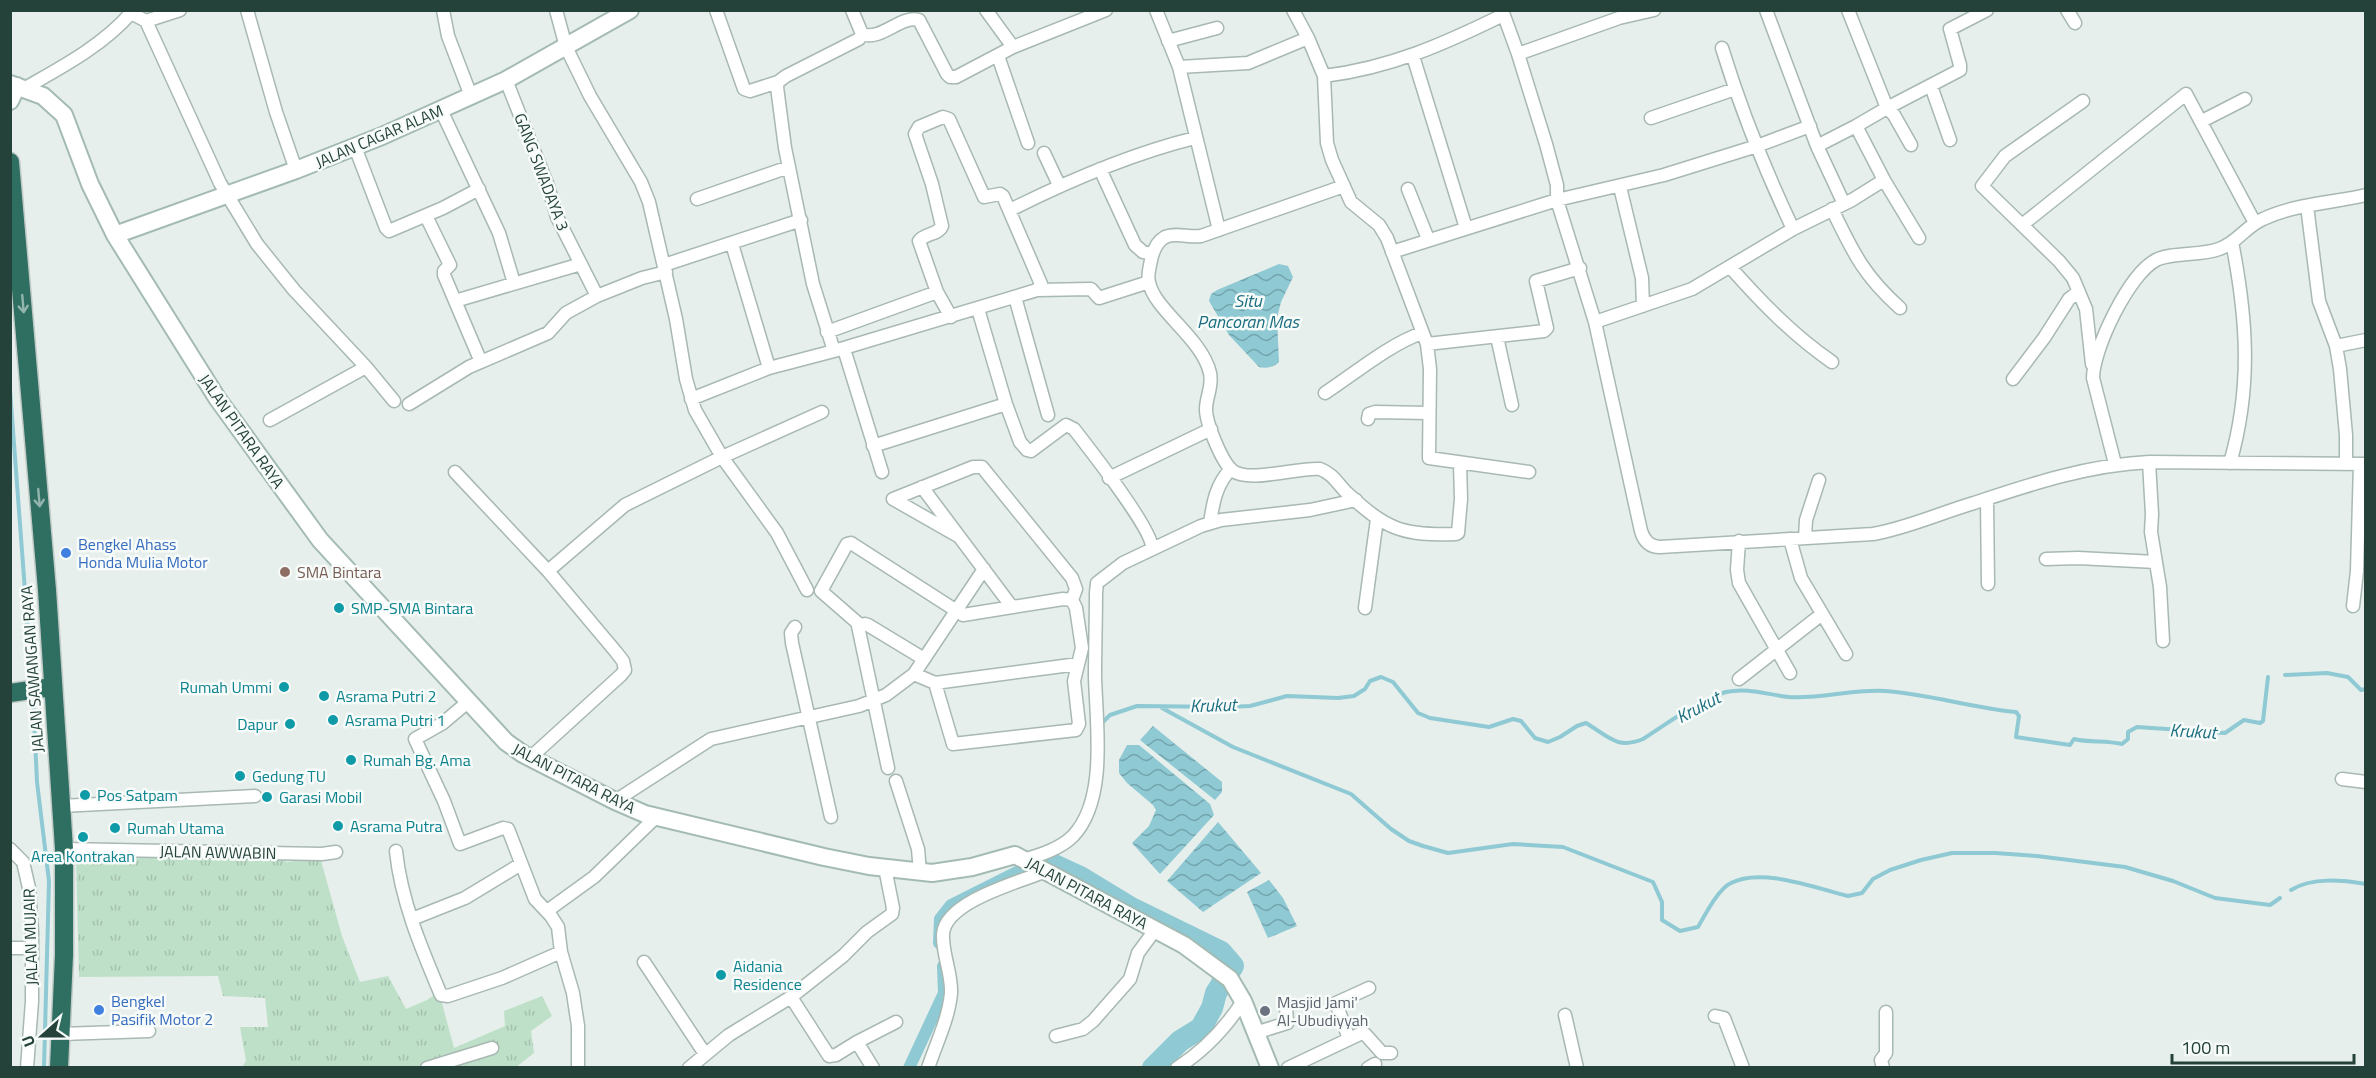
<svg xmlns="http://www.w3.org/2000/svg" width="2376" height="1078" viewBox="0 0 2376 1078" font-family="'Titillium Web',sans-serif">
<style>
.grass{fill:url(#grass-tufts)}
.water{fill:url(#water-waves)}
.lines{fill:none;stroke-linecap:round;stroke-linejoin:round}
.stream{stroke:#8ec9d4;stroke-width:4}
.canal{stroke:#8ec9d4;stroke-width:12}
.river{stroke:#8ec9d4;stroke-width:22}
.street-casing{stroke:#a8b8b2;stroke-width:15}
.secondary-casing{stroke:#a4bbb3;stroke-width:20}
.highway-casing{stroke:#c2cac8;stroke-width:21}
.street{stroke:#fff;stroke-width:12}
.secondary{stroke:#fff;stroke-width:16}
.highway{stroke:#2f6f62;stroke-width:18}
.oneway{stroke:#93b5ae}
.shop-dot{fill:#3f7fe0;stroke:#f7fbf9;stroke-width:2}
.education-dot{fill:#8d6e63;stroke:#f7fbf9;stroke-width:2}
.culture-dot{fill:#0f9aa8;stroke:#f7fbf9;stroke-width:2}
.worship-dot{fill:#6b7280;stroke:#f7fbf9;stroke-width:2}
.labels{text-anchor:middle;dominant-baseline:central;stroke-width:5;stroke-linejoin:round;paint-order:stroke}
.street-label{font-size:16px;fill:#24423a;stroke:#f7fbf9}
.shop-label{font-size:16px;fill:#366cbe;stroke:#f7fbf9;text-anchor:start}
.education-label{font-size:16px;fill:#785e54;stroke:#f7fbf9;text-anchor:start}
.culture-label{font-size:16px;fill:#0d838f;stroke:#f7fbf9;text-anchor:start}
.worship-label{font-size:16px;fill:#5b616d;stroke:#f7fbf9;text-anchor:start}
.water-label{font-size:18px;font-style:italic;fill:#1c6f80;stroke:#f7fbf9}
</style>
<defs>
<pattern id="grass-tufts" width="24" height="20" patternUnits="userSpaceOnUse" patternTransform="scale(1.5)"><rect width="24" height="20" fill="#bfe0c8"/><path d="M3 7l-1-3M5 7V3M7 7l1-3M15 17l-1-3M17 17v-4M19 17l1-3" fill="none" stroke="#a4c1ad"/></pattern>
<pattern id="water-waves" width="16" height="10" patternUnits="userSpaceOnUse" patternTransform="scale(1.5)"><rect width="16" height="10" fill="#8ec9d4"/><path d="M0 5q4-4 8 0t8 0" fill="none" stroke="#74a5ad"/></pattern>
</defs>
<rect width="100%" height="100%" fill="#e6efeb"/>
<path class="grass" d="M266,857L288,862L320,857L342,936L360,982L388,976L406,1009L427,1000L439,992L454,1048L505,1026L504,1011L542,996L552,1016L531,1031L534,1053L516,1067H242L246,1061L240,1027H268L265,998L223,996L218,976L79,977L76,858Z"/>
<path class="water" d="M1279,264L1288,266L1293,277L1281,302L1277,318L1279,362C1275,367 1265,369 1259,367L1229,335L1209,301L1211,294L1217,290Z
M1153,726L1222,782V792L1215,800L1140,740Z
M1127,745H1139L1210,804L1214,815L1160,874L1132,843L1149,826L1156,810L1153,805L1127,783L1119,773V760Z
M1218,822L1261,873L1203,912L1167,881Z
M1269,880L1283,898L1297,926L1268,938L1247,892Z"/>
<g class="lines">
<path class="stream" d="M10,390L32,685
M2285,675L2327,673L2348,677L2361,690L2366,689
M33,696L37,782L49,881L44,1068
M1162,708L1233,747L1351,794L1391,829L1409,841L1423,846L1448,853L1513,844L1563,847L1653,882L1662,902V920L1680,931L1698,927C1705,915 1718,889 1731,883C1761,867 1816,888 1848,896L1862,893L1873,879L1890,870L1921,860L1952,853H1995L2037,856L2125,867L2173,881L2215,898L2270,905L2280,898
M1100,725L1110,715L1137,706L1228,707L1250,706L1287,696L1338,698L1354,696L1365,689L1370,681L1381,677L1393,682L1418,713L1430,718L1489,727L1513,719L1521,721L1535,738L1548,742L1560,737L1577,726L1586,723C1608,736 1617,750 1643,739C1667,724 1698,700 1726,692C1748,687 1768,695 1789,697C1821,699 1853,689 1885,691C1929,694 1972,708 2016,712L2019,716L2016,737L2070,745L2074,739C2090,743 2105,740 2122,744L2128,739V732L2137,727L2225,733L2244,720L2260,723L2263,721L2268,677
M2291,890C2312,877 2342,880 2366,884"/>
<path class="canal" d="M939,943L940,919L951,905L1037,862
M909,1068L944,993L943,966"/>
<path class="river" d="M1045,858L1054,865L1080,877L1131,908L1221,952L1233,966L1216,993L1212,1008L1201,1028L1180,1041L1153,1068"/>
<defs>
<path id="street" d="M247,10L276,112L296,170
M443,10L448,36L471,96
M556,10L566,47L590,96L641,182L649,202L676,319L686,379L695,410L722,457L777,533L807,590
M716,10L744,89L750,91L778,82
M852,10L862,34L859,39L786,76L778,82L777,87L785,148L813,284L834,351L1037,290L1091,289L1099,298L1149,282
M986,10L1013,47
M1156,10L1179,67L1219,230
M1293,10L1308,38L1324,76C1390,68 1444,44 1503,15
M1502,10L1518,54L1546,144L1557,185V200L1595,322L1641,531C1644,541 1650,547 1660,547L1873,534C1908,528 1940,513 1974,503C2031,484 2088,465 2149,462L2366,464
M1766,10L1817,146L1844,204
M1848,10L1887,108L1960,70V65L1950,29L1987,10
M2067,10L2075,23
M131,13L146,21L220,183L257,244L294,290L366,367L394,401
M146,21L180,10
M862,34C882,41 900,15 919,20L947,74L950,77H956L1013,47L1106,10
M1168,41L1217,28
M1722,48C1741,110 1765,170 1793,229
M1518,54L1619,18L1654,10
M998,56L1028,143
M1413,56L1466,228
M1179,67L1248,63L1308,38
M1324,76L1327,143L1332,160L1351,202L1379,225L1387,238L1427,344L1430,369L1429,458L1529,472
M506,80L548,186L557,217L597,296
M1931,86L1950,140
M25,88C62,67 102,46 131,13L130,10
M2083,101L2005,156L1982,186L2059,261L2073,278L2086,309L2092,364
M441,110L499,233L514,283
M1651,118L1735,89
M2202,121L2245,99
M1911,145L1894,115L1887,108L1856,126L1884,180L1919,238
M1817,146L1856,126
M355,147L386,228L389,231L443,208L479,189
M1044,153L1059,185
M1100,169L1135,245L1143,252L1152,254
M1344,186L1201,236C1189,238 1177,232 1165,237C1156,242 1153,251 1151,260C1150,266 1147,276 1149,282C1154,310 1202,338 1210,373C1213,386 1206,397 1206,409C1206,423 1222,463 1233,471C1250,483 1299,467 1320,469C1332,473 1338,484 1347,493C1386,529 1402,536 1456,534L1458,533L1461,499L1460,464
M1620,187L1642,278L1643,306
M1408,189L1428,239
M697,199L789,167
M2307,206L2319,301L2336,346L2340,369L2346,435V463
M1832,209C1853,252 1863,275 1900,308
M1010,210C1070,180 1130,154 1195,138
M426,216L450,265L444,271V275L481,362
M2022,225L2186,94L2255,223
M732,244L769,368
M1392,252L1557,200L1664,175L1757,146L1810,126
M664,265L801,220
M1730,267C1762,303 1793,335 1832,362
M1015,297L1048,415
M455,301L581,264
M978,309L1006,404L1020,442L1027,450L1031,451L1066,425L1074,429C1088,447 1153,530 1152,548
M951,317L937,292L919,241C925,233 938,235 942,226L932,184L915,134L919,127L943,117L949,119L984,197L1000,194L1003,196L1041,284L1037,290
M1595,322L1692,289L1793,229L1852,200L1884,180
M827,332L937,292
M1497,337L1512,405
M1427,344L1544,331L1547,328L1536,281L1580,268
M2336,346L2366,340
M844,349L882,472
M2013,379L2044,338L2069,299L2078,292
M1325,393C1354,374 1390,344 1422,333
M691,399L769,368L834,351
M409,404L469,367L548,333L566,313L597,296L642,278L666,272
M1368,419L1369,414L1375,412L1429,413
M270,420L366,367
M873,446L1006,404
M2149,462L2152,514L2151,532L2160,587L2163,641
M2230,463C2252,387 2247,318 2232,242
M2115,464L2093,378C2093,349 2129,274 2156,260C2172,252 2200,256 2219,249C2237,243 2246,226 2263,219C2295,204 2332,203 2366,195
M455,472L548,571L625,505L722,457L822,412
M1109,478L1211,429
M922,487L1012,607
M1987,499L1988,584
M1210,523C1213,503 1216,484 1231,469
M958,536L893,499L973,467H982L1072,578L1076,589L1072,600
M1805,538L1806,520L1819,480
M1790,539L1801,578L1846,654
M1739,541L1737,570L1739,583L1790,673
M2046,559L2078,558L2156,562
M2353,606L2357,571L2360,464
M1365,608L1377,519
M860,625L821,591L847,544L851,543L963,615L1063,599L1072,600L1076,608L1082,648L1074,681L1079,724L1076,730L953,744L935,683
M795,627L791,633L792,643L831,817
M914,674L935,683L1078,664
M1739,679L1822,614
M469,701L443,723L415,739L444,801L460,844L503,828L508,829L535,899L551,916L558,927L561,952L573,993L578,1026V1068
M531,757L621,675L625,670L623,661L616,652L548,571
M888,768L858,626L865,624L868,625L924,659
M2342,779L2366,782
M896,781L918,849L920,872
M615,801L711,739L859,706L886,695L914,674L984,569
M61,806L255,796
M10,849L23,862L29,888L32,932V1001L27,1068
M64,849L322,854L336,852
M396,851C401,901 422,950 441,995L448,996L502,978L561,952
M1023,860C1040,855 1060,849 1073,836C1108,799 1096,723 1095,676C1095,648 1096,621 1096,593L1097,583L1123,563L1201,526L1221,520L1310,510L1356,500
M547,911L594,877L656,817
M412,919L465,898L521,864
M10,948H31
M644,962L705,1054
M791,997L829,1056L836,1055L857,1042L873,1068
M1565,1015L1577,1068
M1715,1016L1724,1018L1743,1068
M1255,1033L1287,1023L1286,1006
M61,1034L149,1031
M1056,1036L1083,1029L1093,1021L1130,979L1138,953L1155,930
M1349,1039L1336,1003L1369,988
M857,1042L896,1022
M427,1068L492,1048
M689,1068L729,1035L791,997L843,956L867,932L892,914L893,908L885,868
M928,1068C936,1044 949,1018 951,993C952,973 942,954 943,934C945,902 1018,882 1044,872
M1177,1068C1205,1050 1225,1029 1243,1001
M1288,1068L1362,1033L1365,1034L1382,1053H1391
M1368,1068L1375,1064
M1883,1068L1881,1060L1886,1053V1012"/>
<path id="secondary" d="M10,84L43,96L64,115L90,184L115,235L217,398L320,540L506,742L523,754L615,801L645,814L824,857L869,866L932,873L972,867L1015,855L1184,945L1230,979L1243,1001L1270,1068
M10,101L17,86
M115,235L296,170L382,136L506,80L630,10"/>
<path id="highway" d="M10,162L47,590L64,849V955L59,1068
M10,693L52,687"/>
</defs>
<use href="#street" class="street-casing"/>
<use href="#secondary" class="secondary-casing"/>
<use href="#highway" class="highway-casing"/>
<use href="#street" class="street"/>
<use href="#secondary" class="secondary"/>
<use href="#highway" class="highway"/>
</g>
<defs><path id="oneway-shaft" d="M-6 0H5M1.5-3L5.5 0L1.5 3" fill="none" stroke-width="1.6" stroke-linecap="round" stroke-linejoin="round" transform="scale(1.5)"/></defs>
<g class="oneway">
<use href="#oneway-shaft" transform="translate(23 304) rotate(85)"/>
<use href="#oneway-shaft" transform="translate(39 498) rotate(85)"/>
</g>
<g class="shop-dot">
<circle cx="66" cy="553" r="6"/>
<circle cx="99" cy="1010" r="6"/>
</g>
<circle class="education-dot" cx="285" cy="572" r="6"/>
<g class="culture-dot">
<circle cx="339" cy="608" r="6"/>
<circle cx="284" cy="687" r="6"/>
<circle cx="324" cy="696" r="6"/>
<circle cx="333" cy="720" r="6"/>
<circle cx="290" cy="724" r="6"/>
<circle cx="351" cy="760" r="6"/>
<circle cx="240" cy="776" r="6"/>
<circle cx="85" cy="795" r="6"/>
<circle cx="267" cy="797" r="6"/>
<circle cx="338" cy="826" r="6"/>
<circle cx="115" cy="828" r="6"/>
<circle cx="83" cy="837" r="6"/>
<circle cx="721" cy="975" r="6"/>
</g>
<circle class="worship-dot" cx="1265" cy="1011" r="6"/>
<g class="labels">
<g class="street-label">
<text transform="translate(379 136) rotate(-23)">JALAN CAGAR ALAM</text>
<text transform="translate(542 172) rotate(69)">GANG SWADAYA 3</text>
<text transform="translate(242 431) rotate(55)">JALAN PITARA RAYA</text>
<text transform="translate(32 669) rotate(-94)">JALAN SAWANGAN RAYA</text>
<text transform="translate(574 778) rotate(27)">JALAN PITARA RAYA</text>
<text transform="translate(218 852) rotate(1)">JALAN AWWABIN</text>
<text transform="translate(1087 893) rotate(28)">JALAN PITARA RAYA</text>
<text transform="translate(30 937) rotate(-92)">JALAN MUJAIR</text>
</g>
<g class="shop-label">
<text x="78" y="544">Bengkel Ahass<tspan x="78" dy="18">Honda Mulia Motor</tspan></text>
<text x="111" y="1001">Bengkel<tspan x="111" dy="18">Pasifik Motor 2</tspan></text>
</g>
<g class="education-label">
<text x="297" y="572">SMA Bintara</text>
</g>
<g class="culture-label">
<text x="351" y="608">SMP-SMA Bintara</text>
<text x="272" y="687" text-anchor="end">Rumah Ummi</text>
<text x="336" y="696">Asrama Putri 2</text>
<text x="345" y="720">Asrama Putri 1</text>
<text x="278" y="724" text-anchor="end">Dapur</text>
<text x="363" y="760">Rumah Bg. Ama</text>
<text x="252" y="776">Gedung TU</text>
<text x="97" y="795">Pos Satpam</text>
<text x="279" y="797">Garasi Mobil</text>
<text x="350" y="826">Asrama Putra</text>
<text x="127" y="828">Rumah Utama</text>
<text x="83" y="856" text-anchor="middle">Area Kontrakan</text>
<text x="733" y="966">Aidania<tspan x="733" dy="18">Residence</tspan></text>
</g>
<g class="worship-label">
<text x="1277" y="1002">Masjid Jami'<tspan x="1277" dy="18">Al-Ubudiyyah</tspan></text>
</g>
<g class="water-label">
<text x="1248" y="300">Situ<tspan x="1248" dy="21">Pancoran Mas</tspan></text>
<text transform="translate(1213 705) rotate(-2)">Krukut</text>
<text transform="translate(1698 707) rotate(-28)">Krukut</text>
<text transform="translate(2193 731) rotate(3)">Krukut</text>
</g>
</g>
<rect width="2376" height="1078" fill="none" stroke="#24423a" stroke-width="24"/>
<g transform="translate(42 1036) rotate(249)" stroke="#f7fbf9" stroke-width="4.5" paint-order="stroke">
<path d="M0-4.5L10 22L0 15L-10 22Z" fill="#24423a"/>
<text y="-9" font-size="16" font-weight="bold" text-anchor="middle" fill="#24423a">U</text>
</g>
<path d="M2172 1054v9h182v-9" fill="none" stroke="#24423a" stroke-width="3"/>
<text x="2181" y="1054" font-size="18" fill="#24423a" stroke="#f7fbf9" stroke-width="4.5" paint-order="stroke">100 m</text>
</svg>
